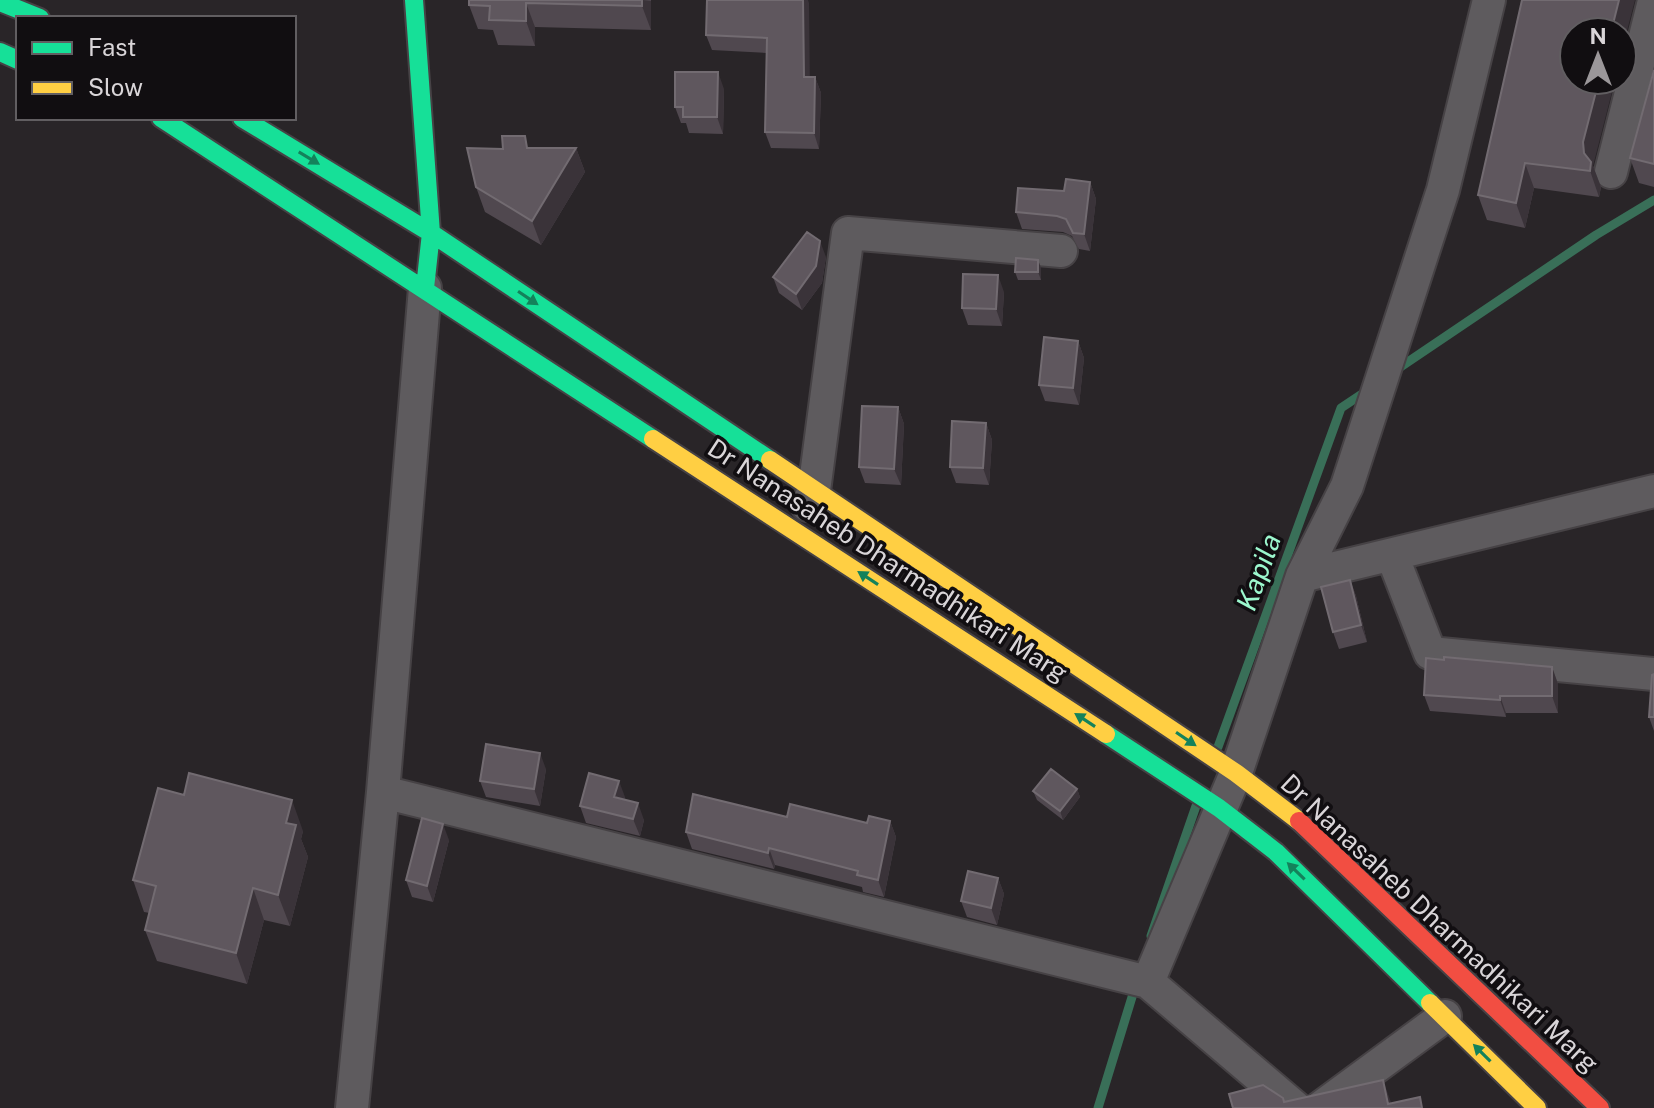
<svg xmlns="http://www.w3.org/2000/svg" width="1654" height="1108" viewBox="0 0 1654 1108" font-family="'Public Sans',sans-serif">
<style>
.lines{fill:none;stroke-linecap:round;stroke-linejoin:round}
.stream{stroke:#396f58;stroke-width:9}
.street-casing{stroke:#464245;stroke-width:36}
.fast-casing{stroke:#464245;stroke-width:22}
.slow-casing{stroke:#464245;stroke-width:22}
.jam-casing{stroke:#464245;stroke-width:22}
.street{stroke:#5e5b5e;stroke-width:32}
.fast{stroke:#16e098;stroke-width:18}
.slow{stroke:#ffcf43;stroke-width:18}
.jam{stroke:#f24e42;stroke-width:18}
.wall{fill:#50484f}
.shaded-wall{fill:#3a3339}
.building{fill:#5f575e;stroke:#726b71;stroke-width:2}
.oneway{fill:#14825b}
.labels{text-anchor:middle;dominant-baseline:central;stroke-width:7;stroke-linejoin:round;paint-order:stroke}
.street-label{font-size:26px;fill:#d9d5d8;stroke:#110e11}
.water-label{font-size:28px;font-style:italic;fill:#9cf7ce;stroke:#110e11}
</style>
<rect width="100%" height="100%" fill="#292528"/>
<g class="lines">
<path class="stream" d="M1393,372L1596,235L1654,200
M1218,747L1341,408L1368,390
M1151,936L1196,806
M1098,1108L1136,984"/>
<defs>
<path id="street" d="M1611,172L1654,1
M807,505L814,491L848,233L1061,251
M1392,555L1430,653L1654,674
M1302,576L1654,491
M383,792L1148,982L1296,1108
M1148,982L1236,773L1302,576L1347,486L1443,190L1489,0
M352,1108L383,792L425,288
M1320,1108L1445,1016"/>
<path id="fast" d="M414,0L431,233L425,288
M0,2L40,18
M0,52L18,60
M161,118L653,439
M242,118L431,233L770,460
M1106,734L1219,808L1276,852L1430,1003"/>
<path id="slow" d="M653,439L1106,734
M770,460L1236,773L1299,821
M1430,1003L1537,1108"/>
<path id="jam" d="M1299,821L1600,1108"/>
</defs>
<use href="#street" class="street-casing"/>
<use href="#fast" class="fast-casing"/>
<use href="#slow" class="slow-casing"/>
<use href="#jam" class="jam-casing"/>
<use href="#street" class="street"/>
<use href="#fast" class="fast"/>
<use href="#slow" class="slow"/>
<use href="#jam" class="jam"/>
</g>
<path class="wall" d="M469,0H651V30L535,27V46L498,45L493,30L478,29L469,5Z
M1522,0L1593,166L1601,187L1599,197L1534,188L1525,228L1487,220L1478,195Z
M809,3V77H815L821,93L819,149L771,148L765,132L767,53L712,50L706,35Z
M1654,70V187L1639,183L1630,158Z
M724,89L723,134L689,133L686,123H681L675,107Z
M576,148L585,172L541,245L485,212L476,187L503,149Z
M1090,182L1096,199L1090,251L1079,249L1072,236L1063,232L1022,229L1016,212L1064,191Z
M826,257L822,283L802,310L779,293L773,277Z
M1038,260L1041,268V280H1018L1015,272Z
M1004,292L1002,326L968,325L962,308Z
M1078,341L1084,358L1079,405L1045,401L1039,385Z
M898,407L904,424L901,485L865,483L859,467Z
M986,423L992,440L989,485L956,483L950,467Z
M1350,580L1356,596L1367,642L1339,649L1333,632Z
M1552,667L1558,684V713H1506V717L1430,711L1424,695Z
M1654,674V731L1649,717Z
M546,769L540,806L486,797L480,781Z
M1077,789L1080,797L1063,820L1037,800L1033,791Z
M625,797L624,800L644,820L640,836L586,823L580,806Z
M787,817L867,823L890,821L896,837L884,897L863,892L862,887L775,865L774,869L692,849L686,832Z
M303,831L301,839L308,857L290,926L264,920L247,984L157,961L145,930L150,913L144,912L133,880Z
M449,840L433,902L412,897L406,880Z
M998,878L1004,894L997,925L967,917L961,901Z"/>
<path class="shaded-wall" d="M642,0L651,1V30L642,6Z
M803,0H808L809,3L810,92L804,77Z
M1619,0H1635L1622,50V32H1611Z
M526,3L535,27V46L526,21Z
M718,72L724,89L723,134L717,117Z
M815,77L821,93L819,149L814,133Z
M1599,80H1615L1593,166L1601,187L1599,197L1584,153L1583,142Z
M576,148L585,172L541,245L532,221Z
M1525,163L1534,188L1525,228L1516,203Z
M1090,182L1096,199L1090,251L1084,234Z
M820,241L826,257L822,283L802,310L796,294Z
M1038,260L1041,268V280L1038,272Z
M998,275L1004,292L1002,326L996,309Z
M1078,341L1084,358L1079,405L1073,388Z
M898,407L904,424L901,485L894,469Z
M986,423L992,440L989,485L983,468Z
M1350,580L1356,596L1367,642L1361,625Z
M1552,667L1558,684V713L1552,696Z
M1500,696L1506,713V717L1500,700Z
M540,753L546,769L540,806L534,789Z
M619,781L625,797L620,814L614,797Z
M1077,789L1080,797L1063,820L1060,811Z
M292,800L303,831L301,839L308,857L290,926L278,895L286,823Z
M638,803L644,820L640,836L633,819Z
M890,821L896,837L884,897L878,880Z
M443,824L449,840L433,902L427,886Z
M769,848L775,865L774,869L768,853Z
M998,878L1004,894L997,925L991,908Z
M253,888L264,920L247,984L236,953Z
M1383,1080L1393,1108H1389Z"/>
<path class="building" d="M469,0H642V6L526,3V21L489,20L490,6L469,5Z
M707,0H803L804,77H815L814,133L765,132L767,38L706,35Z
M1522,0H1619L1611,32H1574V80H1599L1583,142L1584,153L1591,162L1590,171L1525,163L1516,203L1478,195Z
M1654,70V164L1630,158Z
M675,72H718L717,117H683V107H675Z
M502,136H525L527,148H576L532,221L476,187L467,148L503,149Z
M1066,179L1090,182L1084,234L1073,233L1066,219L1057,216L1016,212L1018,188L1064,191Z
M807,232L820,241L816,266L796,294L773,277Z
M1016,258L1038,260V272H1015Z
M963,274L998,275L996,309L962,308Z
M1044,337L1078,341L1073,388L1039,385Z
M862,406L898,407L894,469L859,467Z
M952,421L986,423L983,468L950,467Z
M1350,580L1361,625L1333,632L1321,587Z
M1444,657L1552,667V696H1500V700L1424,695L1426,658L1444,660Z
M1654,674V717H1649L1652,675Z
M486,744L540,753L534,789L480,781Z
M1051,769L1077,789L1060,811L1033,791Z
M189,773L292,800L286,823L296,825L278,895L253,888L236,953L145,930L156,886L133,880L158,788L184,795Z
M589,773L619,781L614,797L638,803L633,819L580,806Z
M693,794L787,817L790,804L867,823L869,816L890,821L878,880L857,875L858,871L769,848L768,853L686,832Z
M422,818L443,824L427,886L406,880Z
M968,871L998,878L991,908L961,901Z
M1383,1080L1388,1104L1420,1097L1422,1108H1233L1229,1094L1263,1085L1283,1098L1284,1102Z"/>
<defs><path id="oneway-solid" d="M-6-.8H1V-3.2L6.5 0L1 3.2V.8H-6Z" transform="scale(2)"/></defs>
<g class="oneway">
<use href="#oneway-solid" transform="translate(309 158) rotate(31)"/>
<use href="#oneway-solid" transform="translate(528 298) rotate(34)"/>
<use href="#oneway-solid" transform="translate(868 578) rotate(-147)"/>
<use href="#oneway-solid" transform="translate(1085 720) rotate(-147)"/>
<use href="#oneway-solid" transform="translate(1186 739) rotate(34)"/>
<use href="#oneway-solid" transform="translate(1296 871) rotate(-136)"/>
<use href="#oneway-solid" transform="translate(1482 1053) rotate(-135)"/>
</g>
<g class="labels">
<g class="street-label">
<text transform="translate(888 560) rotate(33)">Dr Nanasaheb Dharmadhikari Marg</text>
<text transform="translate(1440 923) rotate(43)">Dr Nanasaheb Dharmadhikari Marg</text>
</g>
<g class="water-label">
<text transform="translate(1258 572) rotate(-70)">Kapila</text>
</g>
</g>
<rect x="16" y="16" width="280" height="104" fill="#110e11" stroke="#615e61" stroke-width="2"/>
<rect x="32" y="42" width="40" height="12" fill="#16e098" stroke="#615e61" stroke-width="2"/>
<text x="88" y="56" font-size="24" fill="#d9d5d8">Fast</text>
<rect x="32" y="82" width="40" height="12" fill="#ffcf43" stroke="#615e61" stroke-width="2"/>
<text x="88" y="96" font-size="24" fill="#d9d5d8">Slow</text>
<g transform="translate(1598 56)"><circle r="38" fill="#110e11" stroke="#615e61" stroke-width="2"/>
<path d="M0-6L14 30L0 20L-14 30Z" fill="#9b979a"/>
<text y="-12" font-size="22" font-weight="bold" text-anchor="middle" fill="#d9d5d8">N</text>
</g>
</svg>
